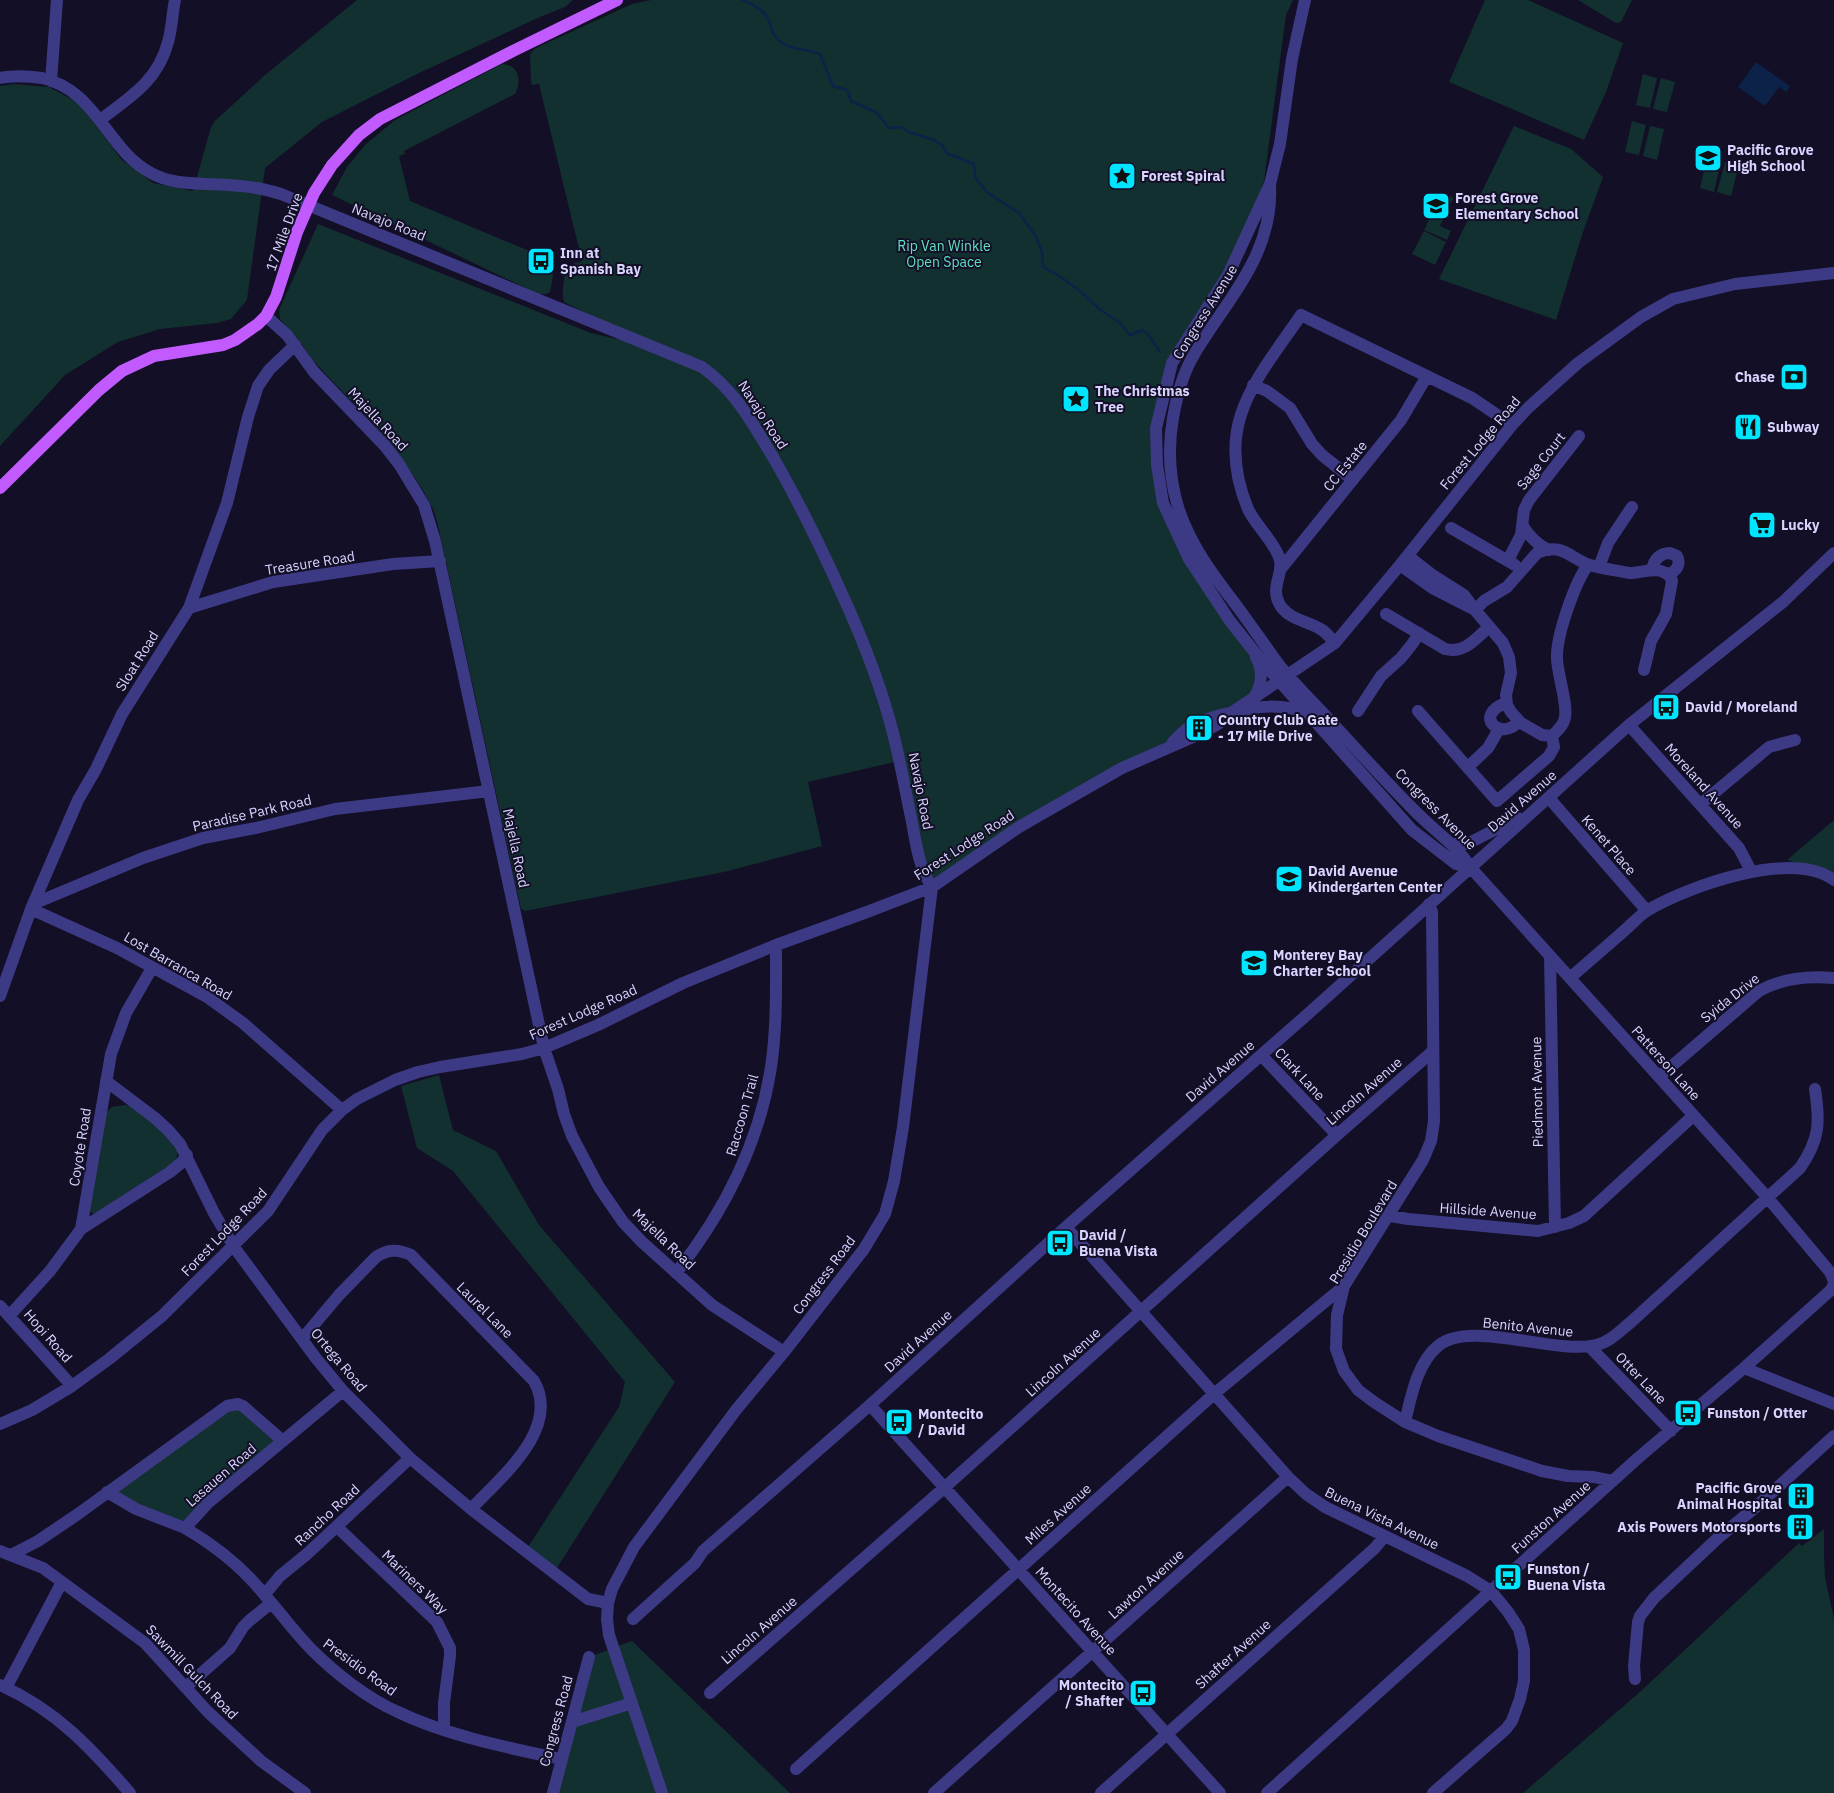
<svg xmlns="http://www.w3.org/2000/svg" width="1834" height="1793" viewBox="0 0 1834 1793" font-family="'IBM Plex Sans',sans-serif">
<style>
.green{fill:#12302f}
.water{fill:#0c2248}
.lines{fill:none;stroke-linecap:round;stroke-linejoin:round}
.stream{stroke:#0c2248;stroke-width:2.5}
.minor{stroke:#3d3a85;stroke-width:12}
.major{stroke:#c25bff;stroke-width:12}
.labels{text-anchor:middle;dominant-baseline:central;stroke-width:4;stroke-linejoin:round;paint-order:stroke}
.poi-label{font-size:14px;font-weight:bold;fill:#d9d4ff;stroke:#130f26;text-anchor:start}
.street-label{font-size:14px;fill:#d9d4ff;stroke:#130f26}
.park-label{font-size:14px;fill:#5fe0c0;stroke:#130f26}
</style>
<rect width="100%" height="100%" fill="#130f26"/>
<path class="green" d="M357,0H573L565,7L540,17L417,74L322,122L265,168L247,300L231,319L217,323L160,329L118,342L65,375L0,446V86L14,84L49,87L79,103L121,159L153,183L193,191L211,127L215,121L265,75Z
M651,0H1293L1286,15L1264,181L1243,241L1178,351L1160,410L1163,503L1253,651L1258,690L1167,747L1122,768L932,887L899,761L808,782L822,846L724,872L525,911L521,909L445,557C441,542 439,524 433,509C407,454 352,403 311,358L301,343L280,319L279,310L318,224L591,333L656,348L564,302C561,294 564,272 569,265L582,261L539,84L532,85L531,81L530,54L536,48L632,4Z
M1485,0H1528L1623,43L1606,92L1584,140L1449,82Z
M1578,0H1632L1621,22L1616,23Z
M502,64C519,65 522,80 515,94L404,151L405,154L399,156L410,201L546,258C556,269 553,278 550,292L546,294H538L332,195L347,167L366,144L395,120Z
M1643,74L1657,78L1650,108L1636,105Z
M1661,78L1675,82L1667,112L1653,109Z
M1632,121L1646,125L1639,155L1625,152Z
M1514,126L1571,149L1603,177L1582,235L1556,320L1439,279Z
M1650,126L1664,129L1657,160L1643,156Z
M1707,158L1721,161L1714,192L1700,188Z
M1725,162L1739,165L1731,196L1717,192Z
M1442,192L1453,198L1447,210L1437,204Z
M1436,206L1447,211L1440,226L1451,231L1447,240L1424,230Z
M1424,231L1446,242L1435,265L1412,254Z
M1834,820V872C1818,863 1802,867 1788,860V859Z
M439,1075L453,1130L496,1151L539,1225L675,1382L557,1568L528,1547L619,1407L625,1382L453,1171L417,1148L401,1086Z
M125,1105C147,1108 164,1134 178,1150L176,1161L94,1214L92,1213L89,1211L106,1112L112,1107Z
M236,1407L276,1441L186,1520L176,1522L119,1494V1491L177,1447Z
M1824,1529V1555L1825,1577L1834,1619V1793H1523L1641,1691L1799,1543L1802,1546Z
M632,1641L790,1793H553L589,1657Z"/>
<path class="water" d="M1756,62L1790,86L1786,92L1779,87L1765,106L1738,87Z"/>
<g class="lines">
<path class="stream" d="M743,0C754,5 765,10 769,21C771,26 772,32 775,36C785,51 805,48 820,54L833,86L847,90L851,101L877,113L889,128L901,127L909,132L934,140L943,146L946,153L974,164L975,177L987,192L1019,213L1035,235L1042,252L1043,267L1056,274L1079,290L1098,308L1120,323L1130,335L1142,330L1148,334L1160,352"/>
<path class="minor" d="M1305,0L1292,59L1280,144L1270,184L1228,275L1172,363L1156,428L1157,465L1163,503L1189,559L1230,621L1264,664L1412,830L1456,864L1471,868
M0,78C13,75 28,76 42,78C97,90 106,149 151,173C169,183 187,183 207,184C232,185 257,186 281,194L702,367C734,390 750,419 770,452C797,498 820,545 842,594C863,640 882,688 894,737C901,765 906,794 912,822C916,844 919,868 932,887L903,1127L894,1181L885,1214L864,1249L784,1352L736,1410L634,1547L612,1589L608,1603L607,1619L609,1635L662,1793
M51,81L57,0
M100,120C130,97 158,81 168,42C172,29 172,14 175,0
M1270,184C1274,254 1228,298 1195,353C1183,372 1177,395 1173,418C1166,456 1171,499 1189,534C1202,561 1221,585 1239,609C1253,628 1266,647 1280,666C1297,687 1317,706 1335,726C1361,754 1387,783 1414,810C1433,830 1456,844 1471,868L1767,1197L1830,1272L1834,1281
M266,316L287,335L314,372L385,446L399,464L424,505L435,541L544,1048L558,1089L564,1114L572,1136L599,1187L623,1222L642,1242L712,1305L784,1352
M1253,385L1267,391L1290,408L1312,444L1322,455L1353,480
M1523,526C1529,536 1538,545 1549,550
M1451,528L1515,565
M1408,556L1431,574L1464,595L1475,610L1503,643L1509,657L1511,673L1506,695L1507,705L1511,712L1521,723L1542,735L1552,736
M1508,560L1521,535L1524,510L1529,500L1579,436
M1400,565L1434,589L1475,610
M1599,567L1608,543L1632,507
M1280,570L1401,420L1427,376
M1652,570C1654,559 1660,553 1670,553L1677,556C1681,565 1677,571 1668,574
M189,608L273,582L393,564L440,561
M1475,610L1484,601L1507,587L1537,553C1563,542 1569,558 1590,565C1602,569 1616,570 1629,573C1644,573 1660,564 1671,578L1672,581L1666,614L1651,641L1644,670
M1386,614L1445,649C1465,654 1476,638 1489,627
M1335,643C1331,639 1327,633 1322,630C1309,621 1293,621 1282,608C1267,588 1286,573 1279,557C1272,539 1256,526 1248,509C1213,424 1256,381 1301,315L1472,398L1512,425
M1255,696C1262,684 1263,670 1256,657
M1506,703C1472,715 1501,743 1519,721
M1358,711L1381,676L1401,658L1413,643L1419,633
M1418,711L1497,801L1549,756L1554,747L1552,736C1556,732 1562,727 1564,721C1570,708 1556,672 1557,656C1557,634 1575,582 1588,565
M1629,725L1739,848L1751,871
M1173,742C1177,738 1182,733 1187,729C1200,720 1216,716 1231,713C1257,706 1281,703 1307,713
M1468,767L1488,748L1499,729
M1549,798L1647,911
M1701,804L1769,747L1795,740
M1452,844H1467L1518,818
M33,904L143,858L203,838L256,828L335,809L489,791
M1429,904L1432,912L1434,1121L1431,1141L1423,1160L1344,1286L1337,1315L1336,1349L1344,1371L1358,1390L1374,1402L1405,1422L1438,1436L1542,1471L1568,1476L1594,1477L1613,1481
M31,909L117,948L207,997L243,1023L342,1110
M1550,956L1555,1227
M1570,978C1588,962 1607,946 1625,930C1632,924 1640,915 1648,910C1689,886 1792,849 1834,880
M0,996L31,909L78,800L96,769L122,714L189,608L227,503L248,417L258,386L269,370L295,345
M1261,1055L1337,1135
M1659,1077L1759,991C1783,978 1807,976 1834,978
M106,1081L155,1118L169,1131L180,1144L214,1213L234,1247L315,1357L343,1391L410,1458L471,1509L588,1599L608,1603
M1390,1216L1408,1219L1538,1231L1569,1223L1584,1216L1693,1116
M1066,1227L1288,1477L1306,1494L1325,1507L1467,1576L1491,1591L1508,1612L1519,1629L1524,1650V1681L1520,1699L1512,1721L1506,1729L1433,1793
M81,1229L170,1172L181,1163L187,1155
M676,1273C724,1212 759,1145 771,1067C777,1027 776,986 776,945
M0,1306L72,1386
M10,1315L50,1271L81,1229L111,1054L126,1013L152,968
M302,1339L339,1295L376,1257C388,1249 398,1249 411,1255L534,1381C561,1429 501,1477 471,1509
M1589,1346L1671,1431
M1744,1368L1834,1404
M870,1405L1220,1793
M1405,1422C1411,1397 1417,1363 1438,1346C1469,1319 1555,1355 1596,1345C1610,1342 1620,1331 1631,1322L1800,1168C1820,1139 1820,1122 1815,1089
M0,1424L32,1410L72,1386L109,1359L162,1316L268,1211L322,1130L342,1110L357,1099L395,1080L418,1072L440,1067L522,1054L544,1048L598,1025L683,983L776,945L867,912L932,887L1019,827L1122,768L1202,733L1218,724L1231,713L1335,643L1400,565L1512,425L1529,407L1578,363L1641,317L1673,299L1735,284L1834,273
M107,1492L136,1509L185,1528L208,1503L343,1391
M337,1527L437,1622L450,1648V1656L444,1703V1730
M185,1528C214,1545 242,1567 263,1593C280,1612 294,1632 312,1650C335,1673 368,1699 398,1712C446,1735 508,1748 561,1759
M0,1551L43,1568L145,1643L208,1712L261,1761L305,1793
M11,1555L38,1541L78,1514L227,1406L238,1404L243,1406L283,1441
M265,1594L280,1576L307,1554L410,1458
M633,1619L695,1563L703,1551L870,1405L1066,1227L1309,1013L1629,725L1783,602L1834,553
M1635,1679L1634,1666L1638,1622L1640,1616L1654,1598L1718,1538L1757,1506L1834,1436
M0,1685C56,1710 91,1748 130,1793
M186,1687L230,1648L243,1627L249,1621L271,1603
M6,1688L62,1582
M710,1693L944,1488L1337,1135L1433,1051
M572,1722L632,1703
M796,1769L1214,1394L1344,1286
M553,1793L589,1657
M934,1793L1288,1477
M1101,1793L1375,1548L1384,1537
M1267,1793L1638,1458L1744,1368L1831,1290L1834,1284"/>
<path class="major" d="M0,488L99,390L122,371L154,356L223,345L235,340L258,324L266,316L276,297L297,232L314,193L332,165L359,135L380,119L517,49L617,0"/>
</g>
<defs>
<symbol id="school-square" viewBox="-11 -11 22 22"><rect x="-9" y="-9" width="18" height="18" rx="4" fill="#00e5ff" stroke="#130f26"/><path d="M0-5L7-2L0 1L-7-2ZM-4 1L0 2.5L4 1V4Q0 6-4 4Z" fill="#111"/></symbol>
<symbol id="sight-square" viewBox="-11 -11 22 22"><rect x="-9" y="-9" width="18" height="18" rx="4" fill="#00e5ff" stroke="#130f26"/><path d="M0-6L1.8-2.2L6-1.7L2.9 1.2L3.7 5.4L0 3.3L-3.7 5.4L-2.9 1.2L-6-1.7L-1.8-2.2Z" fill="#111"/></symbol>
<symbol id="bus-square" viewBox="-11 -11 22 22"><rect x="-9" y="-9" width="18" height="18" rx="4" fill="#00e5ff" stroke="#130f26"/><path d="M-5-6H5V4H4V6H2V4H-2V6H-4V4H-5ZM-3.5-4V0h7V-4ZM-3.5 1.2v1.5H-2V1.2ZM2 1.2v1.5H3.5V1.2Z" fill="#111"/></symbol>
<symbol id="bank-square" viewBox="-11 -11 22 22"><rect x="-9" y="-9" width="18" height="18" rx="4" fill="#00e5ff" stroke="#130f26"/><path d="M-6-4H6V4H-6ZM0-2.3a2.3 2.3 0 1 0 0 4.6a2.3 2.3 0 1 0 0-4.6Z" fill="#111"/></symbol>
<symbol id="restaurant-square" viewBox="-11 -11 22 22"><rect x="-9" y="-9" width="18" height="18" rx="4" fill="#00e5ff" stroke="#130f26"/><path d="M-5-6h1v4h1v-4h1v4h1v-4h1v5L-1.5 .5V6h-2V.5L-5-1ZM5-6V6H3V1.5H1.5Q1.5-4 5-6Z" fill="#111"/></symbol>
<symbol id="supermarket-square" viewBox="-11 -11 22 22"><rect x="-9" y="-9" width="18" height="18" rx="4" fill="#00e5ff" stroke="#130f26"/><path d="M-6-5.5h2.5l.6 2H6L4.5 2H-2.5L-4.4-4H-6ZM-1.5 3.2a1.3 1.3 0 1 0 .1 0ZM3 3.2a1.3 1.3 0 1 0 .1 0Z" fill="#111"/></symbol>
<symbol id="building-square" viewBox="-11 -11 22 22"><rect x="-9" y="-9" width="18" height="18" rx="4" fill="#00e5ff" stroke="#130f26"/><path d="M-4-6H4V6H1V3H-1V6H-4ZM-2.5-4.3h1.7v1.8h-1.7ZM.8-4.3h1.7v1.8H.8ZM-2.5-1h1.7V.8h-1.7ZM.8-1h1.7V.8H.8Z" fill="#111"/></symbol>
</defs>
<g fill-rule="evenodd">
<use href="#school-square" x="1692" y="142" width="32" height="32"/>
<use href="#sight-square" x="1106" y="160" width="32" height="32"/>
<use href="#school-square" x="1420" y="190" width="32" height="32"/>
<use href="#bus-square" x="525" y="245" width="32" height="32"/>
<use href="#bank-square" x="1778" y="361" width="32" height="32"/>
<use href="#sight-square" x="1060" y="383" width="32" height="32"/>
<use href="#restaurant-square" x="1732" y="411" width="32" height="32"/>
<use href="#supermarket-square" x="1746" y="509" width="32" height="32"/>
<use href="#bus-square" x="1650" y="691" width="32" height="32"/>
<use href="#building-square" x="1183" y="712" width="32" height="32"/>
<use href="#school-square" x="1273" y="863" width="32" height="32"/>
<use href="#school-square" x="1238" y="947" width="32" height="32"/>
<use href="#bus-square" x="1044" y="1227" width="32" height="32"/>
<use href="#bus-square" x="1672" y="1397" width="32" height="32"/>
<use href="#bus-square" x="883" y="1406" width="32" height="32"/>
<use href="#building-square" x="1785" y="1480" width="32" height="32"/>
<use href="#building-square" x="1784" y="1511" width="32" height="32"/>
<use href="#bus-square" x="1492" y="1561" width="32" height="32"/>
<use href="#bus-square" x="1127" y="1677" width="32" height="32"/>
</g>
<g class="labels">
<g class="poi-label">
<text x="1727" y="150">Pacific Grove<tspan x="1727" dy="16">High School</tspan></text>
<text x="1141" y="176">Forest Spiral</text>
<text x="1455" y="198">Forest Grove<tspan x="1455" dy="16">Elementary School</tspan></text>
<text x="560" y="253">Inn at<tspan x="560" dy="16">Spanish Bay</tspan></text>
<text x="1775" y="377" text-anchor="end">Chase</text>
<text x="1095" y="391">The Christmas<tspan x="1095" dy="16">Tree</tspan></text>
<text x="1767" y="427">Subway</text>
<text x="1781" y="525">Lucky</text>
<text x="1685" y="707">David / Moreland</text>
<text x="1218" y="720">Country Club Gate<tspan x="1218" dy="16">- 17 Mile Drive</tspan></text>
<text x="1308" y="871">David Avenue<tspan x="1308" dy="16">Kindergarten Center</tspan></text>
<text x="1273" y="955">Monterey Bay<tspan x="1273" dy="16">Charter School</tspan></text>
<text x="1079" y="1235">David /<tspan x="1079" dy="16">Buena Vista</tspan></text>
<text x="1707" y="1413">Funston / Otter</text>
<text x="918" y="1414">Montecito<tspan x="918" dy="16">/ David</tspan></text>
<text x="1782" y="1488" text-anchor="end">Pacific Grove<tspan x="1782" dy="16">Animal Hospital</tspan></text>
<text x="1781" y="1527" text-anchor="end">Axis Powers Motorsports</text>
<text x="1527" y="1569">Funston /<tspan x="1527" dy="16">Buena Vista</tspan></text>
<text x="1124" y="1685" text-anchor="end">Montecito<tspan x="1124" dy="16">/ Shafter</tspan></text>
</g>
<g class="street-label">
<text transform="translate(389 222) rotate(22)">Navajo Road</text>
<text transform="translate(284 232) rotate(-70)">17 Mile Drive</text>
<text transform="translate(1205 312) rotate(-58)">Congress Avenue</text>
<text transform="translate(763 415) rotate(57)">Navajo Road</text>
<text transform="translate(378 419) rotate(47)">Majella Road</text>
<text transform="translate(1480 443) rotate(-50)">Forest Lodge Road</text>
<text transform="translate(1541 461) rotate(-52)">Sage Court</text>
<text transform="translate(1345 466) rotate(-51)">CC Estate</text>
<text transform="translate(310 563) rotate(-9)">Treasure Road</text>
<text transform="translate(137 661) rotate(-58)">Sloat Road</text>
<text transform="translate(1704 786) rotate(48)">Moreland Avenue</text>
<text transform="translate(921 791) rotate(79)">Navajo Road</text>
<text transform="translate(1522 801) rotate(-41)">David Avenue</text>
<text transform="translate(1436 809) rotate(45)">Congress Avenue</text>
<text transform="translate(252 813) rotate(-13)">Paradise Park Road</text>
<text transform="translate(964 845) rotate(-33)">Forest Lodge Road</text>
<text transform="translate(1609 845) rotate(49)">Kenet Place</text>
<text transform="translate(516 848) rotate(78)">Majella Road</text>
<text transform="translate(178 966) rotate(30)">Lost Barranca Road</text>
<text transform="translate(1730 998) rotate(-38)">Syida Drive</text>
<text transform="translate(583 1012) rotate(-24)">Forest Lodge Road</text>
<text transform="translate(1666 1063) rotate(48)">Patterson Lane</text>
<text transform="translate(1220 1071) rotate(-41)">David Avenue</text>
<text transform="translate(1300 1074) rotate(47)">Clark Lane</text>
<text transform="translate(1364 1091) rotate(-41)">Lincoln Avenue</text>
<text transform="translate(1537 1092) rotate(-91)">Piedmont Avenue</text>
<text transform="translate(742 1115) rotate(-74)">Raccoon Trail</text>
<text transform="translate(80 1147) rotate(-81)">Coyote Road</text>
<text transform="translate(1488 1211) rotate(4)">Hillside Avenue</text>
<text transform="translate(224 1232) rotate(-46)">Forest Lodge Road</text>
<text transform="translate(1363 1232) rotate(-59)">Presidio Boulevard</text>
<text transform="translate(664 1239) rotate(44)">Majella Road</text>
<text transform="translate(824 1275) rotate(-53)">Congress Road</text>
<text transform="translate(485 1310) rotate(45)">Laurel Lane</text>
<text transform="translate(1528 1327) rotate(6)">Benito Avenue</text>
<text transform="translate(48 1336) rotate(49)">Hopi Road</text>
<text transform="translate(918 1341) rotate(-42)">David Avenue</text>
<text transform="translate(339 1360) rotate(50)">Ortega Road</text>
<text transform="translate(1063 1362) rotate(-42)">Lincoln Avenue</text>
<text transform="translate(1641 1378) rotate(46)">Otter Lane</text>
<text transform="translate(221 1475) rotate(-41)">Lasauen Road</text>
<text transform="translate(1058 1514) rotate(-42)">Miles Avenue</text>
<text transform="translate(327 1515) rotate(-43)">Rancho Road</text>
<text transform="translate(1551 1517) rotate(-42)">Funston Avenue</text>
<text transform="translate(1382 1518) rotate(26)">Buena Vista Avenue</text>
<text transform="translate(415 1582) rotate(44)">Mariners Way</text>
<text transform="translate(1146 1584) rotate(-42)">Lawton Avenue</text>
<text transform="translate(1076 1611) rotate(48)">Montecito Avenue</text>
<text transform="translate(759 1630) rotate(-41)">Lincoln Avenue</text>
<text transform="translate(1233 1654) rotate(-42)">Shafter Avenue</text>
<text transform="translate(360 1667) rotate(36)">Presidio Road</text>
<text transform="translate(192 1672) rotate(46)">Sawmill Gulch Road</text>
<text transform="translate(556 1721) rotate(-75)">Congress Road</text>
</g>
<g class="park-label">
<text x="944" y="246">Rip Van Winkle<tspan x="944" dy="16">Open Space</tspan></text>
</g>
</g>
</svg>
